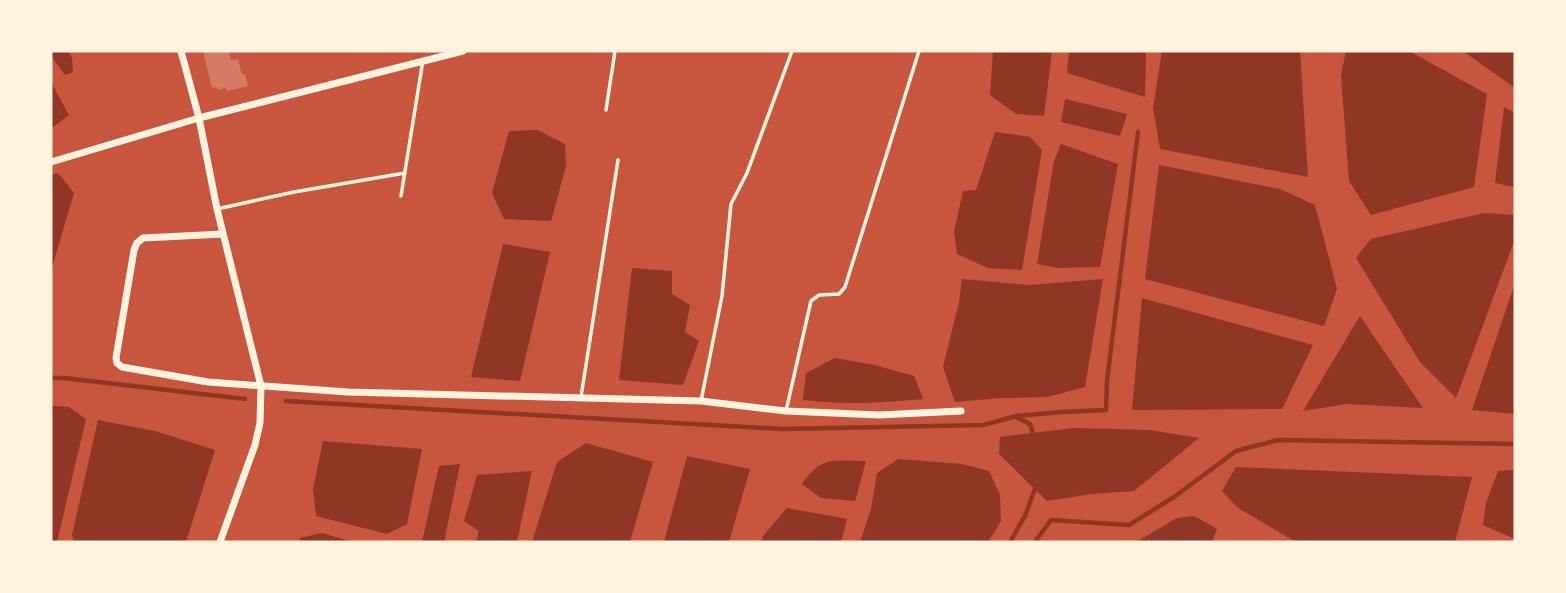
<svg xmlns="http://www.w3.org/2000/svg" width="1566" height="593" viewBox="0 0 1566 593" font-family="Cabin,sans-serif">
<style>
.water{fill:#8f3625}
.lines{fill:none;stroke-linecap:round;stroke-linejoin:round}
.stream{stroke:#8f3625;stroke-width:4.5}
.building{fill:#d67c66}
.service{stroke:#fff3e0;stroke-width:3.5}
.minor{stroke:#fff3e0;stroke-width:7}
</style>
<rect width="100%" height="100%" fill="#c8553d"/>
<path class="water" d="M51,51H68L72,58L73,72L65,75L51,56Z
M993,51H1052L1044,116L1016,114L990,95Z
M1069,51H1146L1145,97L1067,73Z
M1162,51H1300L1308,177L1160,149L1153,108Z
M1346,51H1409L1487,94L1474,187L1371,215L1349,181L1341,76Z
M1463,51H1515V88Z
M51,82L69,115L52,128L51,133Z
M1065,99L1127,114L1120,136L1061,122Z
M1504,107L1515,113V187L1495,183Z
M538,130L565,144L566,166L551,221L504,219L492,193L509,131Z
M995,132L1030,137L1042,150L1022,270L988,268L957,254L954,232L963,191L976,190Z
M1061,144L1118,164L1100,267L1058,268L1037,264L1054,161Z
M1159,165L1280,189L1315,205L1337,289L1324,326L1145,279Z
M58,173L74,193L51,271V175Z
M1484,213L1515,215V239L1456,398L1420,362L1356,258L1371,239Z
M503,244L550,252L520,381L471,377Z
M632,268L672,271V294L690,305L685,332L699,341L683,385L619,380Z
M962,279L1029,285L1103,279L1085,387L1047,397L1001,398L955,402L943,367L959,302Z
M1515,283V414L1472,410Z
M1142,298L1313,345L1282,409L1132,410Z
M1360,316L1423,408L1347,404L1303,411Z
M835,358L874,365L914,376L923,399C882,403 844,405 803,400L806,373Z
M51,406L69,407L86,419L57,542H51Z
M98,420L155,431L215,450L186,542H74L72,535Z
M1074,428L1150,430L1199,438L1134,491L1091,494L1047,501L999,454L1000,437Z
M323,441L422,449L407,524L387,534L316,516L313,489Z
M586,443L653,462L630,542H532L557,462Z
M687,456L750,469L729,542H664Z
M898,459L962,464L989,471L1000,495L1001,521L988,542H860L871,509L877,473Z
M866,461L855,501L821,498L802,484C821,455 835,461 866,461Z
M460,464L444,542H422L439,466Z
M1236,467L1472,477L1455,542H1296L1238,508L1222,491Z
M1515,470V539L1483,525L1486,503L1498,471Z
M532,471L517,542H476L479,531L464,521L477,475Z
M787,508L847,519L841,542H761L763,536Z
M1194,516L1217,529L1212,542H1136L1177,518Z
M322,533L354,542H300V538Z"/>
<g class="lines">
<path class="stream" d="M51,378H64L245,399
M286,401L782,429L984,425L1016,416L1062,412L1106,410L1107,381L1138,132
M1016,417L1030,424L1034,438
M1010,542L1025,516L1036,486
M1035,542L1051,520L1129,525L1174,497L1236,451L1278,440L1515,444"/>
</g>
<path class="building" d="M203,51H229L231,60L238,59L242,75L245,74L248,86L227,91L226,88L218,90L217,87L212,88Z"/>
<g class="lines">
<path class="service" d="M606,110L615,51
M401,196L423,60
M217,209L294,192L405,173
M581,397L618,160
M701,401L722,296L731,204L747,173L792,51
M786,411L811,301L819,295L839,294L845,287L919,51"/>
<path class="minor" d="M181,51L199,118L217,209L261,386L260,423L255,445L220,542
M51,162L199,118L463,51
M223,234L143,238L137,243L134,250L116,358L117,363L122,367L208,382L348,392L701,401L786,411L879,415L961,411"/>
</g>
<rect width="1566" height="593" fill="none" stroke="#fff3e0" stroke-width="105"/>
</svg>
